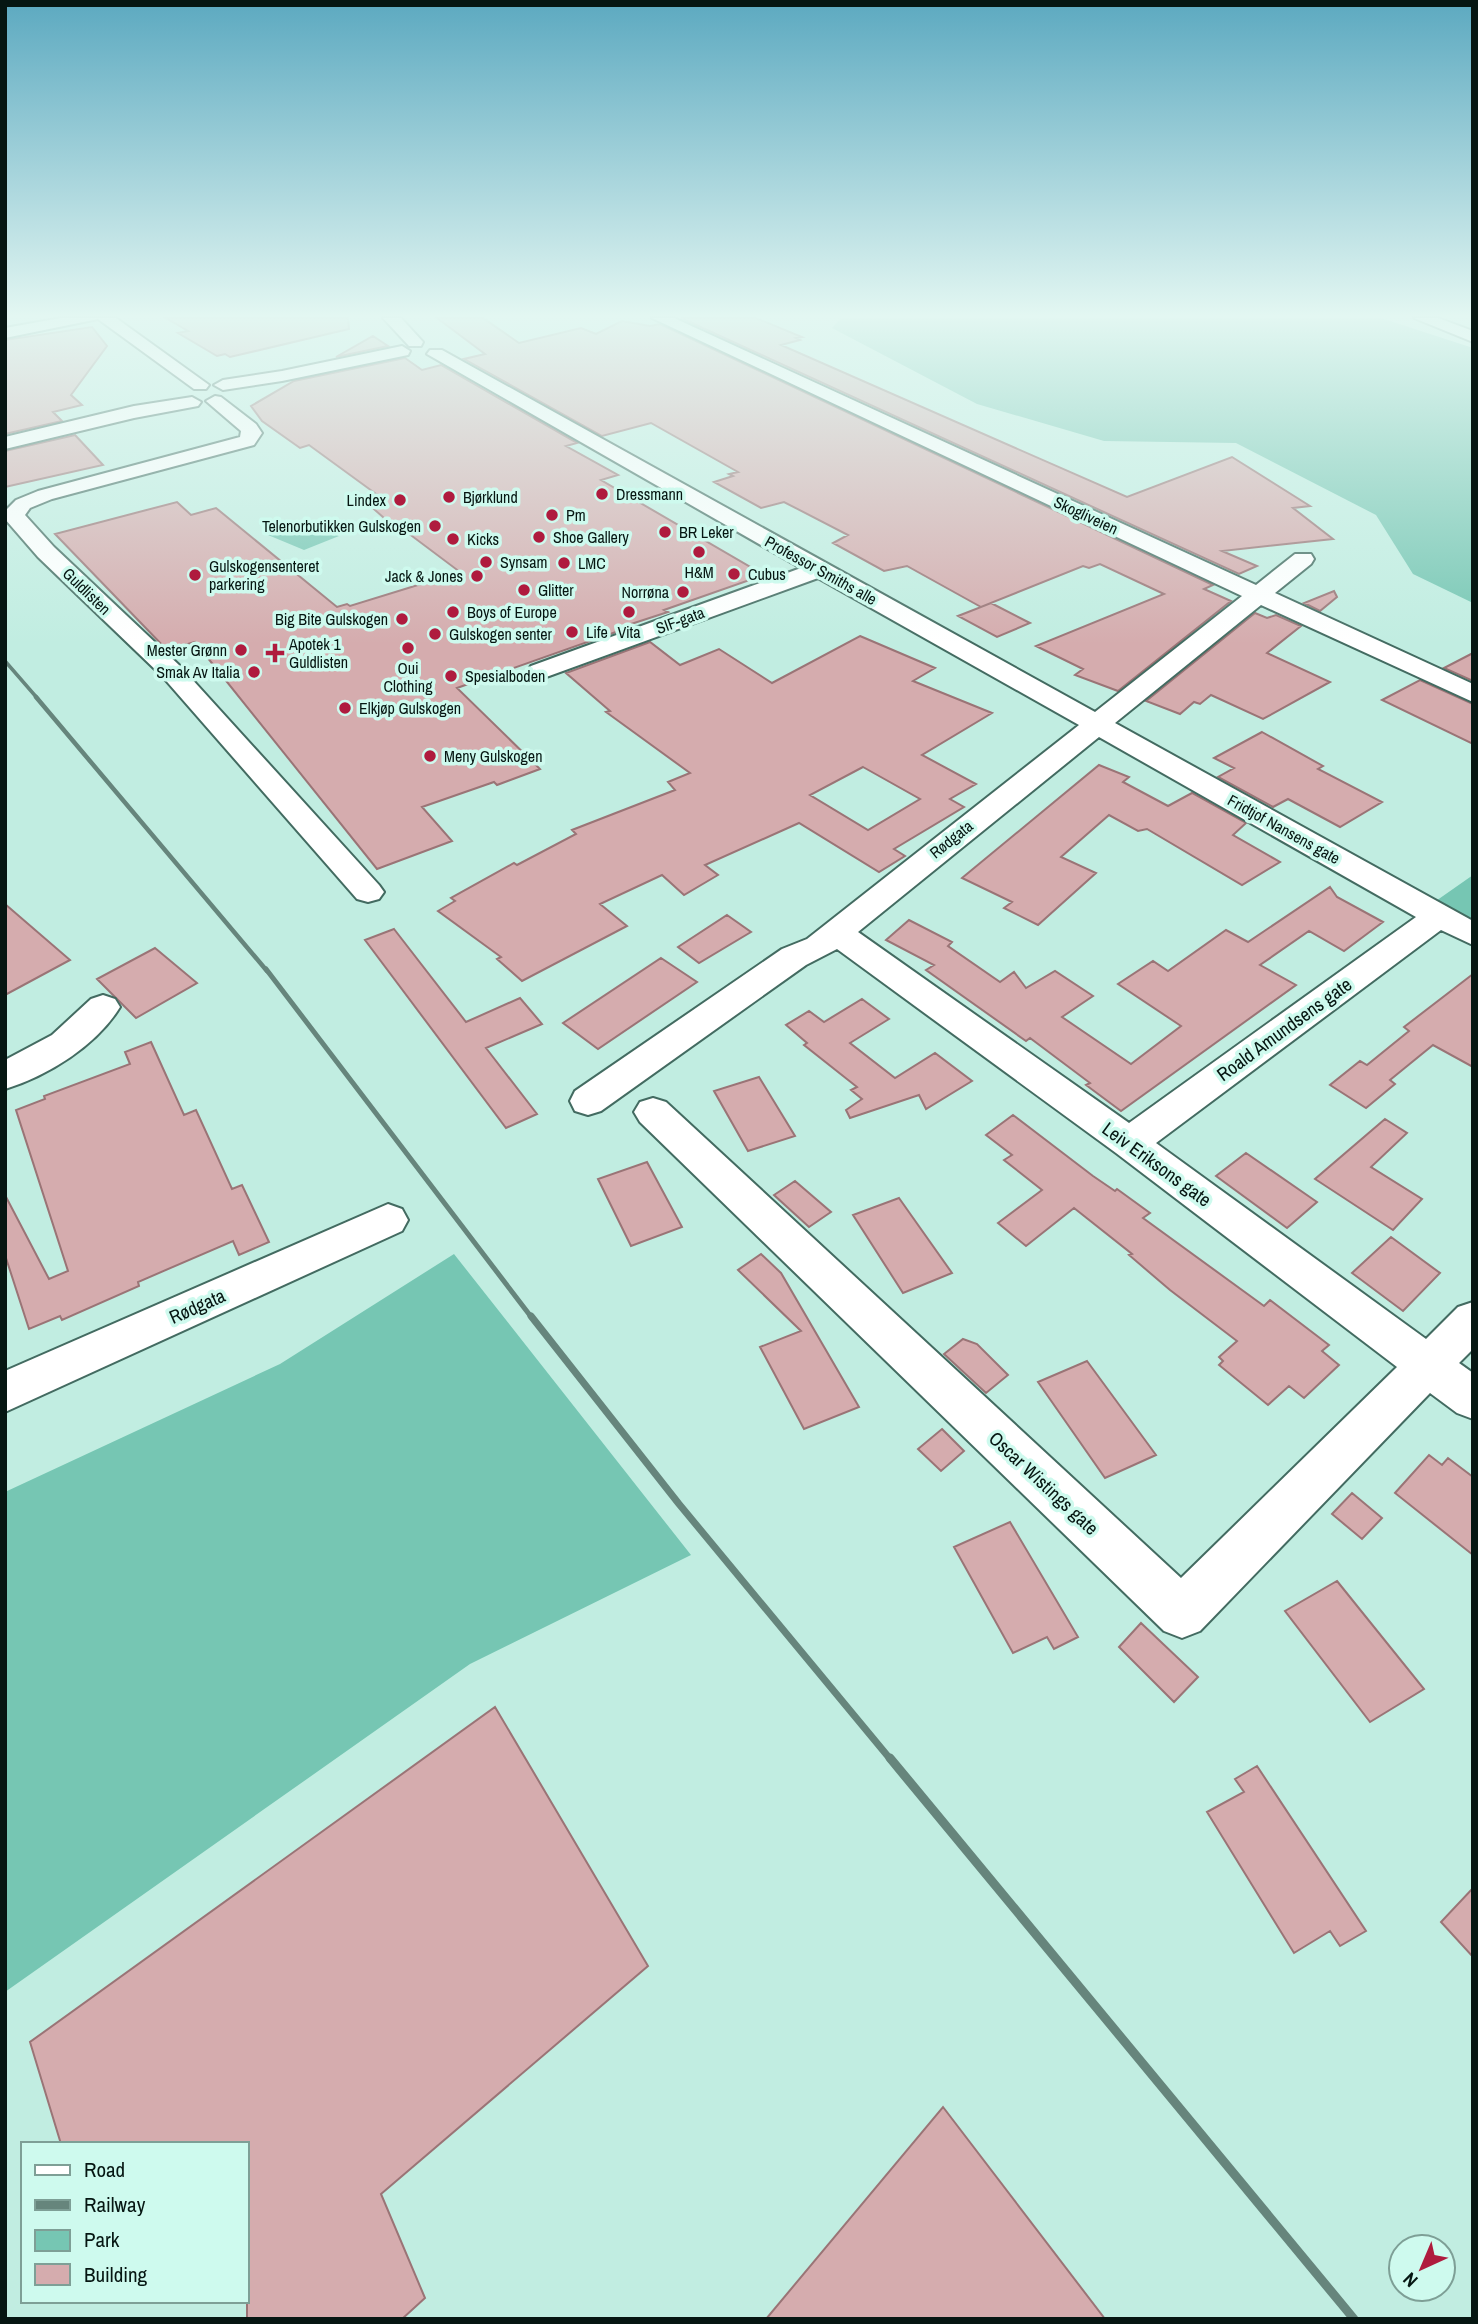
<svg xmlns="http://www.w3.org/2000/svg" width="1478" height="2324" viewBox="0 0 1478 2324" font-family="'Archivo Narrow',sans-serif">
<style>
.green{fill:#76c6b3}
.building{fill:#d5acae;stroke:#9a7476;stroke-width:2;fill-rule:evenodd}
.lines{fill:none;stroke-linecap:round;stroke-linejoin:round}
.street-casing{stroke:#436b61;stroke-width:4}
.highway-casing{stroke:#436b61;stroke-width:4}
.street{fill:#fff;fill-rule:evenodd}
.highway{fill:#fff;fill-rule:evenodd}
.rail-far4{stroke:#66857c;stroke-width:3.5}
.rail-far3{stroke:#66857c;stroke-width:4.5}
.rail-far2{stroke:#66857c;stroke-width:5}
.rail-far1{stroke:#66857c;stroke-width:7}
.rail{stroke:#66857c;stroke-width:9}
.poi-dot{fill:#af1b3e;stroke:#cefaee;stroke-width:2.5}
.labels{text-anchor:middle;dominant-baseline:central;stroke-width:7;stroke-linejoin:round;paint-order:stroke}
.far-poi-label{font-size:16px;fill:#061612;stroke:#cefaee;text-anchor:start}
.far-street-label{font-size:16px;fill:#061612;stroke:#cefaee}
.street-label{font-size:19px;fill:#061612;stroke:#cefaee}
</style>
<rect width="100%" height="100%" fill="#c1ede1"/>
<path class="green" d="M841,318H1381L1473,348V603L1413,574L1376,515L1236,443L1104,441L977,404L832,328Z
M306,525L339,536L304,550L268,535L277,529Z
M1473,875V925L1433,903Z
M454,1254L691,1555L470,1664L5,1992V1492L280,1364Z"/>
<path class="building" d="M166,318H348L349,329L230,357L225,354L217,356L178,333L188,331Z
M437,318H483L519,343L581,328L596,334L622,321L650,326L660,324L1213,585L1204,589L1231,601L1118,691L1075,675L1083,669L1036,646L1164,594L1100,564L1089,568L1083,566L981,607L907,566L884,571L833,543L848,535L784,502L761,508L714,482L733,476L729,474L738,472L651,423L602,436L464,359L485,354Z
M681,318H756L802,337L796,338L800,340L781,345L1127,497L1232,457L1310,506L1293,508L1333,539L1222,551L1257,566L1239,574Z
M92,327L107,346L71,395L82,405L53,412L62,421L5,434V340Z
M373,336L388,346L336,357Z
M405,358L422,370L441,365L577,443L566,446L618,475L601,480L764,575L664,610L668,612L628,625L630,627L457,688L540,769L497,785L494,782L422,807L452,841L377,869L195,642L167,650L55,534L177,502L191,515L216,508L337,607L347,604L350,606L460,572L396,524L392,525L367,503L383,499L309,445L300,448L262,421L251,406L294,381Z
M75,435L103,465L5,487V451Z
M1334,591L1337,597L1320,611L1304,603Z
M991,603L1030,623L997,637L958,616Z
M1255,613L1267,618L1276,615L1301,626L1267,653L1330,682L1263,719L1211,695L1200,704L1194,702L1180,714L1146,701Z
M860,636L935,668L913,681L992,713L922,755L976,784L950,799L964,807L894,849L905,856L879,872L799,823L705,865L718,875L684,895L662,875L600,904L627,926L522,981L497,959L501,957L438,911L455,901L451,898L514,863L517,865L576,834L572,830L675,790L668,782L690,773L606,712L610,711L566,673L650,642L680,665L719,649L772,683ZM863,767L920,799L868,830L810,795Z
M1473,653V681L1444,668Z
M1420,680L1473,704V744L1382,700Z
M1262,732L1323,766L1318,769L1382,802L1340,827L1288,799L1273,807L1218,777L1234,768L1214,758Z
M1099,765L1129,777L1123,782L1168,806L1192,793L1246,823L1233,835L1280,862L1242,885L1147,829L1138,831L1109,815L1061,857L1096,873L1038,925L1004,908L1012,902L962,878Z
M1330,887L1337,897L1383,922L1344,951L1309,931L1260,965L1296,985L1121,1111L1086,1085L1090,1083L1030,1038L1026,1041L926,970L934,965L886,940L909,920L952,942L948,946L1000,982L1014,972L1026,988L1055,971L1093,996L1062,1017L1131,1064L1181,1026L1118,984L1153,961L1168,971L1226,930L1248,942Z
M5,904L70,960L5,995Z
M727,915L751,932L699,963L678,947Z
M394,929L466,1022L520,998L542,1024L486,1048L537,1114L506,1128L365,940Z
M155,948L197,983L136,1018L97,979Z
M661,958L697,982L598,1049L563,1023Z
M1473,974V1067L1433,1045L1390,1080L1395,1084L1366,1108L1330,1085L1360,1061L1367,1065L1409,1031L1404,1027Z
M862,999L889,1019L850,1043L895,1078L935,1053L972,1081L926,1109L919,1095L850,1118L846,1110L862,1099L851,1090L857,1087L804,1045L807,1043L786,1025L809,1011L824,1022Z
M151,1042L184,1115L196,1110L232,1189L242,1185L269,1242L239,1255L233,1241L138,1282L139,1286L62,1320L60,1316L29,1329L5,1255V1195L49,1279L68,1271L16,1110L45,1099L44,1096L130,1064L125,1052Z
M759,1077L795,1136L748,1151L714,1091Z
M1013,1115L1093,1176L1115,1191L1117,1189L1150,1213L1143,1218L1264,1306L1270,1300L1329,1345L1322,1351L1339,1365L1304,1398L1289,1386L1268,1405L1219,1365L1223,1361L1219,1357L1237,1341L1170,1290L1129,1255L1132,1254L1074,1208L1026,1246L998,1223L1042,1190L1004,1160L1012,1155L986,1135Z
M1385,1119L1407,1133L1371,1167L1422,1199L1393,1230L1315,1179Z
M1246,1153L1317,1202L1287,1228L1216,1176Z
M647,1162L682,1227L631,1246L598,1179Z
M795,1181L831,1212L809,1227L774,1195Z
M899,1198L952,1273L903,1293L853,1215Z
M1391,1237L1440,1273L1403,1311L1352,1273Z
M761,1254L781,1273L859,1407L804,1429L760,1347L801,1331L738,1270Z
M963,1339L977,1344L1008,1375L986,1393L944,1354Z
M1087,1361L1156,1455L1105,1478L1038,1382Z
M942,1429L964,1451L941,1471L918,1449Z
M1429,1455L1442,1465L1448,1458L1473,1477V1555L1395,1493Z
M1352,1493L1382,1518L1362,1539L1332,1514Z
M1010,1522L1078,1637L1054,1649L1047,1637L1013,1653L954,1547Z
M1337,1581L1424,1689L1370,1722L1285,1611Z
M1141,1623L1198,1677L1174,1702L1119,1647Z
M495,1707L648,1966L381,2194L425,2298L402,2319H247V2144H61L30,2042Z
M1257,1766L1366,1931L1340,1946L1330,1931L1294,1953L1207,1812L1244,1792L1235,1779Z
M1473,1888V1957L1441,1922Z
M943,2107L1105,2319H766Z"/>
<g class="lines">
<defs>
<path id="street" d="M61,318H116L209,385L206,389H194L98,319L5,338V328Z
M383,318H401L423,342L421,346H409Z
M652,318H674L1256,585L1295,554H1311L1314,559L1311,564L1275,593L1473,684V702L1261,605L1115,723L1473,921V945L1441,930L1156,1143L1426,1339L1458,1307L1473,1302V1349L1459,1363L1473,1373V1419L1457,1413L1430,1393L1200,1631L1182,1638L1164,1631L640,1122L634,1112L640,1102L653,1098L666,1102L1181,1578L1397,1367L1116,1153L837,949L806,965L601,1111L588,1115L575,1111L570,1101L575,1091L782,949L807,939L1079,725L818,578L549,676L540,679L531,676L527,671L531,666L801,568L427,354L430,350H442L1095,712L1242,596ZM1099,737L1416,917L1129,1123L858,932Z
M402,346L410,351L408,355L282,381L223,390L214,385L223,380L282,371Z
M215,396L221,397L256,424L262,433L254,445L52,499L30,508L25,515L54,547L180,666L379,885L384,892L379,899L368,902L357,899L162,676L38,557L5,519V511L16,500L38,491L240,437L241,431L206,401Z
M192,397L201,402L198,406L134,418L5,449V437L134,406Z
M103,995L115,999L120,1007C97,1045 48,1076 5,1089V1060L52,1035L91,999Z
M388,1204L402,1209L408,1220L402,1231L5,1412V1371Z"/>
<path id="highway" d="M1414,318H1438L1473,331V342Z"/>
</defs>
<use href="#street" class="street-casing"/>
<use href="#highway" class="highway-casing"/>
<use href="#street" class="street"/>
<use href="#highway" class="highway"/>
<path class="rail-far4" d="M5,661L38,699"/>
<path class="rail-far3" d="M36,697L267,971"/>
<path class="rail-far2" d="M266,969L532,1318"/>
<path class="rail-far1" d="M531,1316L679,1504L891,1760"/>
<path class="rail" d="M890,1758L1354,2319"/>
</g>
<linearGradient id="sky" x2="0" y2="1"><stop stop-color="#5ca9c0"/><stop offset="0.49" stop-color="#e3f7f2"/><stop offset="1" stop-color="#e3f7f2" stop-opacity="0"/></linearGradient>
<rect width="1478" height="644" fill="url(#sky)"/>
<g class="poi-dot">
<circle cx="602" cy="494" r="7"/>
<circle cx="449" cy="497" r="7"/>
<circle cx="400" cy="500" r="7"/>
<circle cx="552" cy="515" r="7"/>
<circle cx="435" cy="526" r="7"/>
<circle cx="665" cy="532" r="7"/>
<circle cx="539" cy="537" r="7"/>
<circle cx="453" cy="539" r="7"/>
<circle cx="699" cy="552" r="7"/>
<circle cx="486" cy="562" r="7"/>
<circle cx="564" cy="563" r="7"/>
<circle cx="734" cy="574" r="7"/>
<circle cx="195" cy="575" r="7"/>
<circle cx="477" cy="576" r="7"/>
<circle cx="524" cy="590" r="7"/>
<circle cx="683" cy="592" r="7"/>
<circle cx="453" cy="612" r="7"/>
<circle cx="629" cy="612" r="7"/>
<circle cx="402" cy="619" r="7"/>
<circle cx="572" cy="632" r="7"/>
<circle cx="435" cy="634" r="7"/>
<circle cx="408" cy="648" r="7"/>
<circle cx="241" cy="650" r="7"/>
<path d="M271.5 642.5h7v7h7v7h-7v7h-7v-7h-7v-7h7z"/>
<circle cx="254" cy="672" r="7"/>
<circle cx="451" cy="676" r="7"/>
<circle cx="345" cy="708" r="7"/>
<circle cx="430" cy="756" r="7"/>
</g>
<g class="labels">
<g class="far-poi-label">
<text x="616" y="494">Dressmann</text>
<text x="463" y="497">Bjørklund</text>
<text x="386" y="500" text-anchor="end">Lindex</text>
<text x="566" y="515">Pm</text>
<text x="421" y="526" text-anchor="end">Telenorbutikken Gulskogen</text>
<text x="679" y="532">BR Leker</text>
<text x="553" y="537">Shoe Gallery</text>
<text x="467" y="539">Kicks</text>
<text x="500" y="562">Synsam</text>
<text x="578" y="563">LMC</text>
<text x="209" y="566">Gulskogensenteret<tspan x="209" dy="18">parkering</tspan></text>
<text x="699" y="572" text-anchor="middle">H&amp;M</text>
<text x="748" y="574">Cubus</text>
<text x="463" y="576" text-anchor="end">Jack &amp; Jones</text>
<text x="538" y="590">Glitter</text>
<text x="669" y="592" text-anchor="end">Norrøna</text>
<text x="467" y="612">Boys of Europe</text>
<text x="388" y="619" text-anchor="end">Big Bite Gulskogen</text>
<text x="586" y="632">Life</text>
<text x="629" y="632" text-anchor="middle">Vita</text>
<text x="449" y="634">Gulskogen senter</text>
<text x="289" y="644">Apotek 1<tspan x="289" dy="18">Guldlisten</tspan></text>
<text x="227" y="650" text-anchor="end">Mester Grønn</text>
<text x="408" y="668" text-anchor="middle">Oui<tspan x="408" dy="18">Clothing</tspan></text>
<text x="240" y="672" text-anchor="end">Smak Av Italia</text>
<text x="465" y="676">Spesialboden</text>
<text x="359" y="708">Elkjøp Gulskogen</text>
<text x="444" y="756">Meny Gulskogen</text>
</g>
<g class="far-street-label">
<text transform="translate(1086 515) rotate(25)">Skogliveien</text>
<text transform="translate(821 570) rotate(29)">Professor Smiths alle</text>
<text transform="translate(87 591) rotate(44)">Guldlisten</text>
<text transform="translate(680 620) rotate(-20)">SIF-gata</text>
<text transform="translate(1284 829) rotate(29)">Fridtjof Nansens gate</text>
<text transform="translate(951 839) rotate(-39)">Rødgata</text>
</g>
<g class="street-label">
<text transform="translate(1284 1029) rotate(-36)">Roald Amundsens gate</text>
<text transform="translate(1157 1164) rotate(36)">Leiv Eriksons gate</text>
<text transform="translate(197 1306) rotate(-24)">Rødgata</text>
<text transform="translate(1044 1483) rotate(43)">Oscar Wistings gate</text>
</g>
</g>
<rect width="1478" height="2324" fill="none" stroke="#061612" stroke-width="14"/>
<rect x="21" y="2142" width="228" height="161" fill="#cefaee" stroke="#7e9f96" stroke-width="2"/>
<rect x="35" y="2165" width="35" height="10" fill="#ffffff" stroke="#7e9f96" stroke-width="2"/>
<text x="84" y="2177" font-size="21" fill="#061612">Road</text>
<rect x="35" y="2200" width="35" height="10" fill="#66857c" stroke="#7e9f96" stroke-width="2"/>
<text x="84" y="2212" font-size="21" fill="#061612">Railway</text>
<rect x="35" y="2230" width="35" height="21" fill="#76c6b3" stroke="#7e9f96" stroke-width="2"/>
<text x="84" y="2247" font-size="21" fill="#061612">Park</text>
<rect x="35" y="2264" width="35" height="21" fill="#d5acae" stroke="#7e9f96" stroke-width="2"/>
<text x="84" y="2282" font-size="21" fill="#061612">Building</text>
<g transform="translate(1422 2268) rotate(224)"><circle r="33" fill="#cefaee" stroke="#7e9f96" stroke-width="2"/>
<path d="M0-5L12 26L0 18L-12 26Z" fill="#af1b3e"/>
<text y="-10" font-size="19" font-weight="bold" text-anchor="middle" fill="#061612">N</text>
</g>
</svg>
